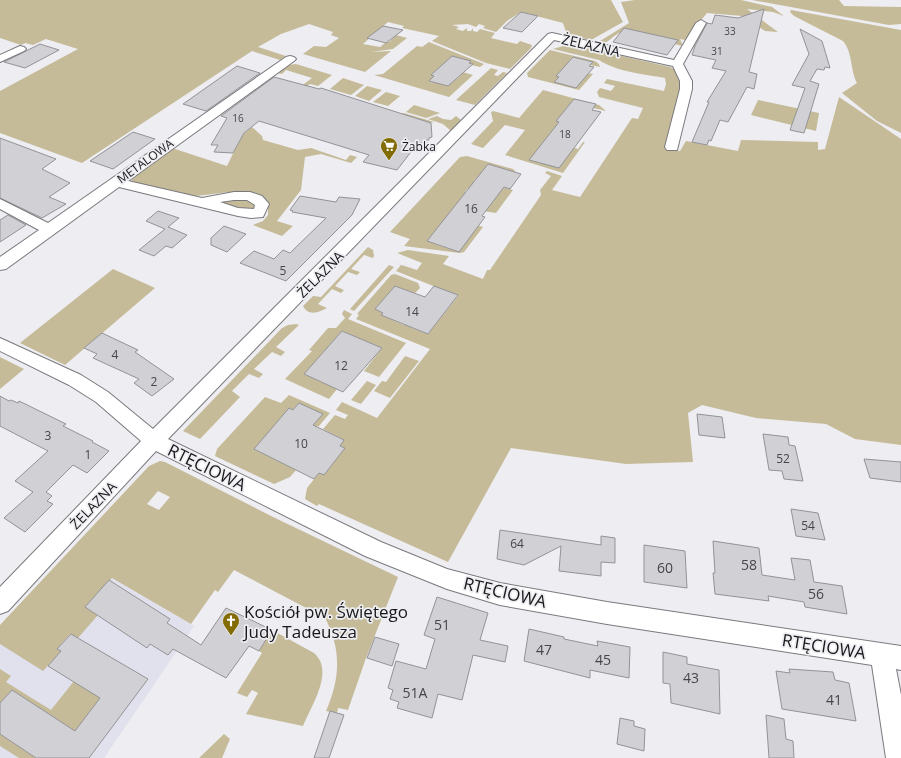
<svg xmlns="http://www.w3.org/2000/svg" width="901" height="758" viewBox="0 0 901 758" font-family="'Open Sans',sans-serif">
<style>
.built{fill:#e1e1ed}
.green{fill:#c6bb98;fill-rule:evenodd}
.building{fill:#d0d0d5;stroke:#939397}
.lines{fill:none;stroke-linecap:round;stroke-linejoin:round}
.minor-casing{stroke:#7a7a7e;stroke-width:2}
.minor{fill:#fff;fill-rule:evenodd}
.labels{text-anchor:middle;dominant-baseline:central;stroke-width:3.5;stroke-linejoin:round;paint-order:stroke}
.far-number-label{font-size:10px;fill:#464649}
.far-poi-label{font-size:12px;fill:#18181a;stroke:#ededf2;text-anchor:start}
.far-street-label{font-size:12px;fill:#18181a;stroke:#ededf2}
.number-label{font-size:12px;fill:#464649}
.street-label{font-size:14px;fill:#18181a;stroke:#ededf2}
.near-number-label{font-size:14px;fill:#464649}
.near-street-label{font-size:17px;fill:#18181a;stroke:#ededf2}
.near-poi-label{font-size:17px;fill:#18181a;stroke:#ededf2;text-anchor:start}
</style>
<rect width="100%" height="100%" fill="#ededf2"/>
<path class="built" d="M75,556L194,626L104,758H0V635Z"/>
<path class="green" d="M0,0H611L623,22L591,40L567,35L563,23L521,12L507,21L496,32L483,28L485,26L479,24L476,27L468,24L452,25L459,27L456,29L463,31L467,28V31H471L473,28V31L477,32L480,29L495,33L491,38L517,44L520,41L532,45L531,48L510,69L486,63L432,41L439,36L402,28L404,26L388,22L363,44L380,47L385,43V41L389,42L396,35L407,38L393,49L371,52L391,51L365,72L303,54L314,46L326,47L339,38L331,35L333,32L309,24L281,34L258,47L286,56L280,60L252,51L82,163L0,133V91L78,49L46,39L33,45L25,43L21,45L0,38Z
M635,0H741L772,7L784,16L773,12L747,9L778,32L765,31L742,16L707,13L685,40L680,39L683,46L621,32C613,35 608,44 600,44V41L629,23L621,2Z
M752,0H839L844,6L901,7V24L889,25Z
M791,10L901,30V133L877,121L842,93L857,83C850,70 853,53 843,41L794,16L790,12Z
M429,42L484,64L480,67L467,64L434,72L431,75L434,76L429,82C438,84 447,77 457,79L463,72L473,75L449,97L374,75L383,74L417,46L422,47Z
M570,44L670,67C675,69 680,73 682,78C686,92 669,133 666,149L680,151L686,141L738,151L741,140L818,142V150L825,149L839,97L901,139V445L855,439L826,424L756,418L702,405L688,413L693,462L626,464L511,448L448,562L319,504L317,506L305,499L307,488L319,473L324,475L345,448L340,445L344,440L323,429L335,415L345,419L348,415L336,410L342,402L377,418L430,349L356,319L359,315L357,314L391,275L395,274L418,283L420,288L415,293L395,286L375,309L383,313L381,315L404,325L406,322L412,328L428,334L458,296L396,271L401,265L389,261L417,270L422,263L397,253L408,250L449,256L443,264L483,279L487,270H490L541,195L540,190L551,176L545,173L547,171L562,176L552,190L580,197L632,118L638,119L643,108L599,97L597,92L600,88L611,91L615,86L604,83L607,79L664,91L666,84L665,78C644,74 617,72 599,60L553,49Z
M550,50L595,61L599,64L600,67L590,65L592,62L573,57L570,59L572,60L556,76L559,77L555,82C568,86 579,71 593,74L579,90L528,77L527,73Z
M296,64L332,75L318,86L310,84L300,91L305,93L301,96L306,97L305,98L389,122V123L406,127L410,123L408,122L413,118L402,114L404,113L434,122L402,130L378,131L288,105V101L257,89L258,85L289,65ZM286,70L312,78L288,96L259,88V86L277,73L282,74Z
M491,68L498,70L494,75L498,76L503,72L507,73L475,105L456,100Z
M343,78L364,85L351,95L330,89Z
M367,86L382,90L369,101L355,96Z
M543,90L599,105L606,111L593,108L595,104L574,99L572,102L562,122L552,166L559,168L571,147L578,149L583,142H585L563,173L505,155L525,130L505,125L483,148L471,144L493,121L491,112L493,111L519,118Z
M386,92L400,96L388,106L373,102Z
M758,100L819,113L816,131L751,115Z
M414,105L440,113L426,118L406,112Z
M437,116L443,119L451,120L456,116L461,120L451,131L443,124L428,119Z
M252,127L262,136L263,140L298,150L311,148L346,160L350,155L357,157L351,163L321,154L305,157L301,190L277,221L293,226L282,236L253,225L263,221L268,215V203C261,200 253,195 245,193C229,190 212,195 195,196C178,197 146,190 132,181V177L172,148L227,166L242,135Z
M467,156L513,169L517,173L488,164L480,177H477L474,181L476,182L471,188H468L465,192L469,194L435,244L459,252L476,225L483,227L464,252L460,253L404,246L410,239L390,232L460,157Z
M502,187L513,190L496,213L483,211Z
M221,200H248L257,204L256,208L243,211L217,202Z
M368,247L373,250L374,256L373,258L364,255L351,269L360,272L357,275L348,272L335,286L344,290L341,293L332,289L318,304L327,308C318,313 308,316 303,306L313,296L321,297Z
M389,265L394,267L354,311L350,309Z
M113,269L155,288L65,365L20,343Z
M344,310L352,314L348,319L406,343L379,377L364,371L382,348L342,331L304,374L337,389L329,399L285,379L312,351L309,350L328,328H336L345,318L342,314Z
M296,324L299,325L276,347L285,352L281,356L272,352L254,369L263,374L259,378L249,374L232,391L240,397L200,439L183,431L282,328L288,325Z
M405,356L419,361L390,398L374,391L382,381L386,382Z
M0,357L24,369L0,389Z
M367,381L376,385L361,404L351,400Z
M289,395L330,413L319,426L311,428L322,414L299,403L254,449L296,470L290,477L274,484L215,456L217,449L265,397L281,403Z
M160,461L165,462L271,516L398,577L366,658L348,710L338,708L337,713L326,711C340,679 342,650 325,618L234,570L218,592L215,590L191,624L112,578L85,607L98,615L78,638L70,634L57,649L61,651L43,671L0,644V625L149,466ZM158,491L170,497L159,510L147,504Z
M272,630L314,653C335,671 311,706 303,726L246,714L258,693L252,690L247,697L237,693L262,653L259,651Z
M0,669L11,676L6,682L51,710L74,681L100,698L75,731L12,690L0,703Z
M0,734L36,758H19L0,746Z
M224,734L230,739L222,758H199Z"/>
<path class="building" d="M764,9L749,72L757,74L754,89L747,87L728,122L720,120L711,141L709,140L707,145L692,142L709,102H707L726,71L712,68L716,60L692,55L695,46L707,23L712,24L715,15L738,18Z
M521,12L538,16L522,32L503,28Z
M383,26L403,30L386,43L367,38Z
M624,28L678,40L667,55L613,42Z
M800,29L822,41L830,68L825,67L824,70L817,69L810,81L819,84L804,133L790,130L805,88L792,85L809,54Z
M40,44L59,50L25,68L4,62Z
M452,56L471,61L469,63L473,64L448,86L429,81L434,76L431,75Z
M573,57L593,62L589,66L594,67L576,88L554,82L559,77L556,76Z
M237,66L260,73L206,111L183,104Z
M274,77L319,89L321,88L431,123L432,137L429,138V140H426L427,143H419L420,148H414L397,170L363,162L369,155L259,121L244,133L233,153L214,152L218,145H211L227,118L221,116Z
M574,99L596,104L592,110L601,112L559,168L529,160L559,122L556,121Z
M133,132L155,139L113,169L90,161Z
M0,138L56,159L42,169L70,183L49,197L66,204L42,218L0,198Z
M488,164L521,174L510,189L504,187L482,216L485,217L459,252L427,241Z
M300,196L336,202L339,197L360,199L352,215L286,281L240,263L254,251L274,259L283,250L290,253L326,218L292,212L293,211L290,210Z
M158,211L179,218L168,227L187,235L172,248L166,246L154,256L139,250L165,229L146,221Z
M8,215L26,225L0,242V220Z
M224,226L246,234L227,252L211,245V238Z
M395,286L425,297L434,286L458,295L428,334L381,315L383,313L375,309Z
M342,331L382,348L343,392L304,374Z
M102,333L138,350L135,352L174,379L152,396L134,383L139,379L93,358L97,354L84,348Z
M0,396L9,401L11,400L18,403L19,401L66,424L63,426L93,441L92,442L109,451L87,473L73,465L46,492L52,496L47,501L53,504L25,532L4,518L33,492L15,481L48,451L0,426Z
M299,403L323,414L313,425L344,440L340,446L345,448L324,475L319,473L314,479L254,449L289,408L293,410Z
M697,414L722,417L725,438L699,435Z
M763,434L788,437L789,445L795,446L803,481L784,479L782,471L769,470Z
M864,459L901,462V482L870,478Z
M791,509L818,513L825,540L796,536Z
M500,530L601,545V536L615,538V563L601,562V576L559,571L561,546L524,565L497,559Z
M713,541L759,548L762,575L795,580L791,558L810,560L814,582L842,586L847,614L805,607L804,602L768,596L769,601L715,594L713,573H715Z
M644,545L685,551L687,588L644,582Z
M109,580L170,619L167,623L201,645L226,608L272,630L259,651L249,646L226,678L173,649L168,655L150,644L147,648L85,607Z
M437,597L488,613L480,640L508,646L505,662L473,655L462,700L438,694L432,718L397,708L399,702L390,699L393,690L388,688L396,661L426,669L435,639L424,635Z
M529,629L564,637V639L598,646L597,641L630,647L629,678L590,670V678L524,661Z
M71,634L148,679L89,758H36L0,734V703L12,690L75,731L100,698L48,666L61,651L57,649Z
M375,637L399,644L392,666L367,658Z
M663,652L687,657V664L719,670L720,714L671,703L670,684L663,683Z
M789,669L833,672L835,680L849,683L856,721L782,709L776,671L790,673Z
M330,711L344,715L329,758H314Z
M766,715L784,719L786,739L793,741L794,758H769Z
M620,718L634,721V726L645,729L644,751L617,744Z"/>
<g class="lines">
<defs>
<path id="minor" d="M701,20L706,23L683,64L692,81V89L677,150H667L665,147L680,89V81L673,66L554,40L168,439L381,542L447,569L500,583L607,602L901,646V670L896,669L901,695V758H886L872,665L607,624L500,605L447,589L365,556L156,451L8,611L0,614V587L141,441L96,402L69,385L0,351V338L81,375L108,392L153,429L548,34L552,33L674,60L696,23Z
M20,46L24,47L26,49L24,51L0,62V55Z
M290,56L294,57L296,59L294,61L128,181L202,198L234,192H250L262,196L269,204L263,217L251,218L238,216L119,187L6,269L0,270V257L39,230L0,209V199L48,223L286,57ZM234,200H247L255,205L254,209L238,208L220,202Z"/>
</defs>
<use href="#minor" class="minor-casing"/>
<use href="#minor" class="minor"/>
</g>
<defs>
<symbol id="supermarket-pin" viewBox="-11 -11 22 30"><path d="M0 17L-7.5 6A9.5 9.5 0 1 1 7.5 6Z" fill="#836b04" stroke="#ededf2"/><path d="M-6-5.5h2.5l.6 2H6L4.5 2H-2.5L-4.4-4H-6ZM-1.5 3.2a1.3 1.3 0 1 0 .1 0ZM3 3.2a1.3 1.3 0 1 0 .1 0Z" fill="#fff"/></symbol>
<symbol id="church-pin" viewBox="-11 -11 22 30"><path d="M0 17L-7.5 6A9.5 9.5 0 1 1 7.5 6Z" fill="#836b04" stroke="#ededf2"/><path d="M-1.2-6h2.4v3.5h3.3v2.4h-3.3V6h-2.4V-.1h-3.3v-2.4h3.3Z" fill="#fff"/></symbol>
</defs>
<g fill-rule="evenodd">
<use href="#supermarket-pin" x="379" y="136" width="20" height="27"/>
<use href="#church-pin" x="221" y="611" width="20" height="27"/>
</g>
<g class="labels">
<g class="far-number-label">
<text x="730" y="31">33</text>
<text x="717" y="51">31</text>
<text x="238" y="118">16</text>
<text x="565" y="134">18</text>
</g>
<g class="far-poi-label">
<text x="402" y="146">Żabka</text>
</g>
<g class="far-street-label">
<text transform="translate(145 161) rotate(-36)">METALOWA</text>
</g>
<g class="number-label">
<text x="471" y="208">16</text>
<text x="283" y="270">5</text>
<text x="412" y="311">14</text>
<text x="115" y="354">4</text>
<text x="341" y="365">12</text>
<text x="154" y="381">2</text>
<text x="48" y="435">3</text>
<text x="301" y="443">10</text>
<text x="88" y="454">1</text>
<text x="783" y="458">52</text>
<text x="808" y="525">54</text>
<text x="517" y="543">64</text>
</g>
<g class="street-label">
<text transform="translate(591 45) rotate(13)">ŻELAZNA</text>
<text transform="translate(320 274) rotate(-45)">ŻELAZNA</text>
<text transform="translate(93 505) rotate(-46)">ŻELAZNA</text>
</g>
<g class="near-number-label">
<text x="749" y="564">58</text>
<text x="665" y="567">60</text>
<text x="816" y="593">56</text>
<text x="442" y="624">51</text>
<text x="544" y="649">47</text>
<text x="603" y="659">45</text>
<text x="691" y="677">43</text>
<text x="415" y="692">51A</text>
<text x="834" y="699">41</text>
</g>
<g class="near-street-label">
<text transform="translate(207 467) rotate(26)">RTĘCIOWA</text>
<text transform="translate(505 592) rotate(13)">RTĘCIOWA</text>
<text transform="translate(824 646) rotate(9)">RTĘCIOWA</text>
</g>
<g class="near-poi-label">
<text x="244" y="611">Kościół pw. Świętego<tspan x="244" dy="20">Judy Tadeusza</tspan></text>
</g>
</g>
</svg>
